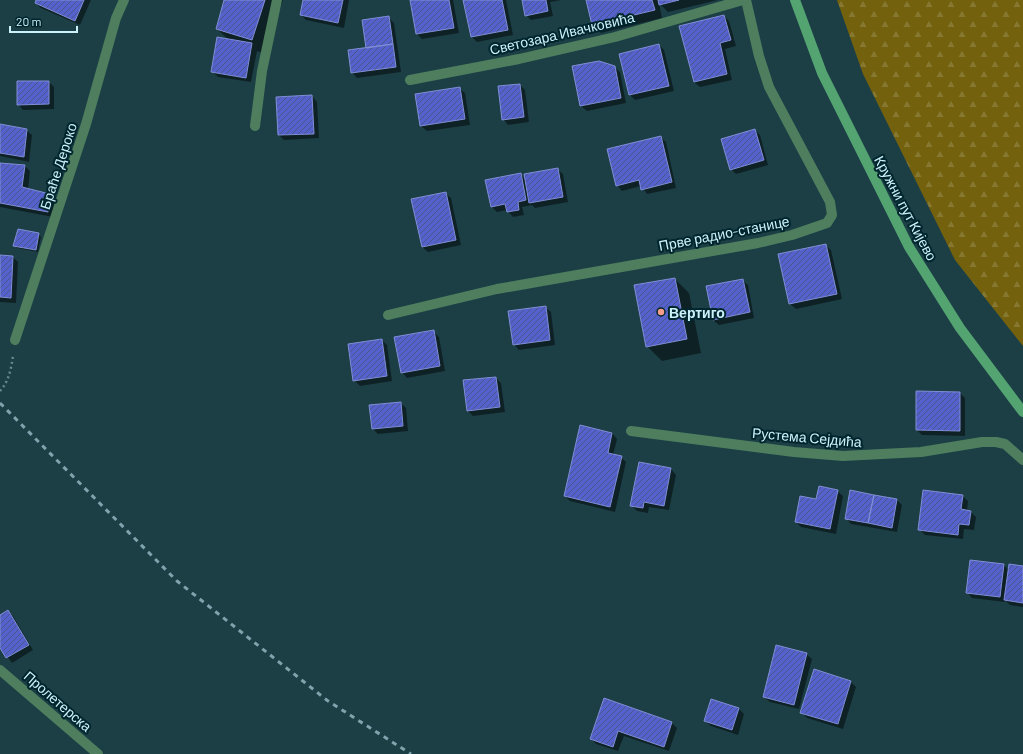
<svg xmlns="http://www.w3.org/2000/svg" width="1023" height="754" viewBox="0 0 1023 754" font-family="Barlow,sans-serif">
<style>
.forest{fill:url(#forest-firs)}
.shadow{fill:#0007}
.building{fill:url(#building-hatch);stroke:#808ed4}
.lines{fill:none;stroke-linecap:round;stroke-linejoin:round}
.path{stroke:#648991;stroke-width:2.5;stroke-dasharray:2 3;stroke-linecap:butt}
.service{stroke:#4e7e5e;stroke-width:10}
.minor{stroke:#4e7e5e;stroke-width:10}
.secondary{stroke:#54a472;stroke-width:10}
.rail{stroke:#7fa4ad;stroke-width:3;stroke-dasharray:5 5;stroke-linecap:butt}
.poi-dot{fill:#f49e89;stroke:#01252c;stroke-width:1.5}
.labels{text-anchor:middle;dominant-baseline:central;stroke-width:4;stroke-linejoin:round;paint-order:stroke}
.street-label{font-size:14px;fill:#cbf1fb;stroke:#01252c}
.poi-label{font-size:14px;font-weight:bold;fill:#cbf1fb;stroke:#01252c;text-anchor:start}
</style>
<defs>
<pattern id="forest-firs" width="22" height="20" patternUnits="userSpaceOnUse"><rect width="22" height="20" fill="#74610d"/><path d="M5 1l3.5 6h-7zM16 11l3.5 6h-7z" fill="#867831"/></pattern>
<pattern id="building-hatch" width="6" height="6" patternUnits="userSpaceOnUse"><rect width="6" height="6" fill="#5662cc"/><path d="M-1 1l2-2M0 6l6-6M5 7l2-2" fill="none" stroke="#4a558c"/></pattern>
</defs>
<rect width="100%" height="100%" fill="#1c3f46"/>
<path class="forest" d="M837,0H1023V346L955,260L863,74Z"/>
<path class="shadow" d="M37,0H91L80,25L41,8L36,3Z
M225,0H283L266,54L257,51L251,82L218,77L212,71L229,40L217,29Z
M304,0H349L344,28L306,20L301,15Z
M411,0H453L459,33L422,39L417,34Z
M464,0H506L513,35L477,42L472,37Z
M523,0H561L550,2L553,16L531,20L526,15Z
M587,0H718L668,12L659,3L662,18L601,33L593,25Z
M724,16L729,21L736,46L725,49L732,80L700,87L694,82Z
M389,18L394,23L401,72L357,78L352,72Z
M659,45L664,50L674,91L635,100L630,95Z
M573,67H614L620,72L626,103L587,111L581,106Z
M49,82L54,87V109L23,110L18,104Z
M520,85L525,90L529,122L508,125L503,119Z
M459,88L465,93L470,125L427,131L421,126L417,95Z
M312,96L317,102L319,138L284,140L279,135Z
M0,125L26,130L32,135L29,162L0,156Z
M755,130L760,135L768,165L736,174L731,169Z
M660,137L666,142L676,188L647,194L641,186L622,191L617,185Z
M0,164L25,166L30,171L28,190L49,195L54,201L53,217L0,207Z
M557,169L563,174L568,202L535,208L532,205L522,207L524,215L513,217L507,210L497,212L492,207L520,174L526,180Z
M445,193L451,198L461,245L428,252L422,247Z
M38,234L41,237L38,252L17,248L14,245Z
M825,245L831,250L842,299L796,309L790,304Z
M0,256L13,257L18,262L16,303L0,302Z
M675,279L689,293L701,353L662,361L647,346Z
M742,280L748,285L754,318L719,325L713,320Z
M545,307L551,312L555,345L519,350L514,344Z
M433,331L439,337L445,371L407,378L402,372Z
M382,340L387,345L392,381L360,386L354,380Z
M496,378L501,383L505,412L473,416L468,411Z
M960,393L965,398V436L922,435L917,430Z
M401,403L406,408L408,431L378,434L373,429Z
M612,433L617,439L613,455L621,457L626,462L615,512L570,501L565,496Z
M671,469L676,475L669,510L649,507L648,513L637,511L631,505Z
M837,491L843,496L836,534L801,527L796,522L817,501Z
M962,496L968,501L967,511H970L976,517L974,530L964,529L963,539L925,535L919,529Z
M897,500L902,505L897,532L851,524L846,518Z
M971,561L1004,565L1009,571L1023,567V607L1010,605L1005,600V602L972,598L967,592Z
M8,611L13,616L33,650L12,663L0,646V616Z
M806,654L812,659L799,709L770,702L764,697Z
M851,682L856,687L843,729L807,718L802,713Z
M604,699L672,723L677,728L669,751L624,736L618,751L596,744L591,739Z
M712,700L739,709L744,714L738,735L711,726L705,721Z"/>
<path class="building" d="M36,0H84L75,21L35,3Z
M224,0H265L252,40L216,29Z
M303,0H343L338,23L300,15Z
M410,0H449L454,28L416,34Z
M463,0H502L508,30L471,37Z
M522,0H546L548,11L525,16Z
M586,0H652L655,10L592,25Z
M658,0H679L659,5Z
M724,15L731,40L720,43L727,74L694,82L679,26Z
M389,16L393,44L366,48L362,20Z
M217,37L252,43L246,78L211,72Z
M393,44L396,67L351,73L348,50Z
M659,44L669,86L629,95L619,54Z
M599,61L615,66L621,98L580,106L572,66Z
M17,81H49V104L17,105Z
M520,84L524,117L502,120L498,86Z
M460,87L465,119L420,126L415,94Z
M312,95L314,134L278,135L276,97Z
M0,124L27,129L24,157L0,153Z
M755,129L764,160L730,170L721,139Z
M661,136L672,182L641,190L639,180L616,186L607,149Z
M0,163L25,165L22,187L50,194L48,212L0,203Z
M558,168L563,197L529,203L524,174Z
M521,173L526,200L518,202L519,210L507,212L505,204L491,207L485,180Z
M446,192L456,240L422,247L411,199Z
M18,229L39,233L36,250L13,246Z
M826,244L837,294L789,304L778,254Z
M0,255L13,256L11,298L0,297Z
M675,278L687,339L646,347L634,285Z
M743,279L750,312L713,320L706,286Z
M546,306L550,340L513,345L508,311Z
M434,330L440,366L401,373L394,337Z
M382,339L387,376L353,381L348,344Z
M496,377L500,407L467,411L463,380Z
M916,391L960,392V431L916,430Z
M401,402L403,426L372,429L369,405Z
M580,425L612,433L608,453L622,456L610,507L564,496Z
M639,462L671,468L664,506L644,502L643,508L630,506Z
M819,486L838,490L830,529L795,522L800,496L816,499Z
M850,490L874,495L868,523L845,519Z
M923,490L963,495L961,509L971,511L969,525L959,524L958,535L918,530Z
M874,495L897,499L892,528L868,523Z
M970,560L1004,564L1000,597L966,593Z
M1009,564L1023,566V603L1004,600Z
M8,610L29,645L6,658L0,648V615Z
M776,645L807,653L794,705L763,697Z
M814,669L851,681L838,724L800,713Z
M604,698L672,722L664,747L618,731L613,747L590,739Z
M711,699L739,708L732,730L704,721Z"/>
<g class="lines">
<path class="path" d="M0,391C9,381 11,369 13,356"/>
<path class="service" d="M255,126L262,71L277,0"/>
<path class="minor" d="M410,80L519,59L615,37L743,0
M388,315L497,289L758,243L792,235L827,223L832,215L830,202L769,87L759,56L746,0
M15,340L86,124L116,18L124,0
M631,431L794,452L843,456L921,452L982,442H996L1005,444L1023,460
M0,670L98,754"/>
<path class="secondary" d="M795,0L822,73L909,247L960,328L1023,412"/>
<path class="rail" d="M0,403L177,581L328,701L411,754"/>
</g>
<circle class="poi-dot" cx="661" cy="312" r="4"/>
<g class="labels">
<g class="street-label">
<text transform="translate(562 33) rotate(-13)">Светозара Ивачковића</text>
<text transform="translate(58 166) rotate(-72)">Браће Дероко</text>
<text transform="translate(906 208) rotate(62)">Кружни пут Кијево</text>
<text transform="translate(724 233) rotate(-11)">Прве радио-станице</text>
<text transform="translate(807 437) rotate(5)">Рустема Сејдића</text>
<text transform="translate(58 701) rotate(41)">Пролетерска</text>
</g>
<g class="poi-label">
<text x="669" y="312">Вертиго</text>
</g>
</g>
<path d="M10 26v6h67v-6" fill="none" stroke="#cbf1fb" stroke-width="2"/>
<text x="16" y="26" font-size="12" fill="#cbf1fb" stroke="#01252c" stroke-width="3" paint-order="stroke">20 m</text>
</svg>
